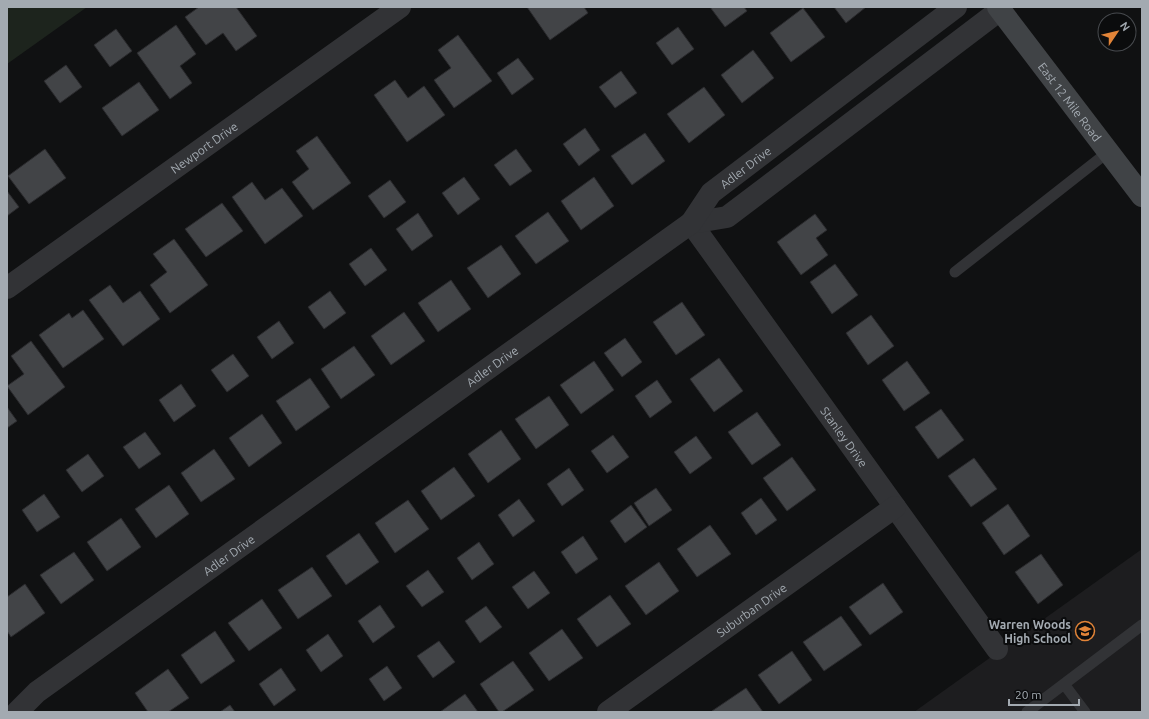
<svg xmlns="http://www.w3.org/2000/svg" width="1149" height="719" viewBox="0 0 1149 719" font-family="Ubuntu,sans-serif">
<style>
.built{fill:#1d1d1f}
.grass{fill:#1d241d}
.building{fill:#424447;stroke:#2b2b2e}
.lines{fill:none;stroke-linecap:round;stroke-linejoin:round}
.service{stroke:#323336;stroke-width:11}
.minor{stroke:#323336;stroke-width:22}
.secondary{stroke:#404346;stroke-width:22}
.labels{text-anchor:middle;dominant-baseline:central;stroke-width:4;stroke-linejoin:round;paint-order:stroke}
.street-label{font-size:12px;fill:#a3aab1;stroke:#0b0c0d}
.poi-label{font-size:12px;font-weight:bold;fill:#a3aab1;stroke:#0b0c0d;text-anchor:end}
</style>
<rect width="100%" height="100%" fill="#101112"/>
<path class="built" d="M1142,549V712H914Z"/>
<path class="grass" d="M7,7H87L7,64Z"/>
<path class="building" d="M199,7H236L257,36L236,51L223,33L206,45L185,17Z
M527,7H584L588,13L550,40Z
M710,7H744L747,11L725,27Z
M834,7H866L846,23Z
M803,8L825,37L791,62L770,33Z
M176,25L196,54L180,66L192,83L170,99L137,53Z
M678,27L694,49L672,65L656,43Z
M116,29L132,51L110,67L94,45Z
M458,35L492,81L454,108L434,80L451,68L438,50Z
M753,50L774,78L742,103L721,75Z
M518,58L534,79L512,95L497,73Z
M66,65L82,87L60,103L44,81Z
M621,71L637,93L615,108L599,87Z
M395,80L408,98L424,86L445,115L407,142L374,95Z
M139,82L159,110L122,136L102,108Z
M704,87L725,115L689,143L667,114Z
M585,128L600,150L579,166L563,144Z
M645,133L665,161L632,185L611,156Z
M317,136L351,183L313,210L292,182L309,169L296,151Z
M45,149L66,178L29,204L8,176Z
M516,149L532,171L510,186L494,165Z
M464,177L480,199L458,215L442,193Z
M594,177L614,206L581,230L561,201Z
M390,180L406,202L384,218L368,196Z
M252,182L265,200L282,188L303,216L265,244L232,197Z
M7,191L19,207L7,216Z
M222,203L243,231L206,257L185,229Z
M548,212L569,241L536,264L515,236Z
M418,213L433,236L412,251L396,229Z
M815,214L827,230L816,238L828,255L801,275L777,242Z
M174,239L208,285L170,313L150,285L167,272L153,254Z
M501,245L521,274L488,298L467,268Z
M371,248L387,270L365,286L349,264Z
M835,264L858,295L832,314L810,282Z
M451,280L471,309L438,332L418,303Z
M110,285L123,303L140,291L160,319L123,346L89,300Z
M330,291L346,313L324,329L308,307Z
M682,302L705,335L676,355L653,322Z
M83,310L104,339L63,368L39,335L69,313L72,318Z
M404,312L425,341L391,365L371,336Z
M871,315L894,346L868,365L846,333Z
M279,321L294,343L272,359L257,337Z
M625,338L642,362L622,377L604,353Z
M31,341L65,387L28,415L7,386L24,374L11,356Z
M354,346L375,375L341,399L321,369Z
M233,354L249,376L227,392L211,370Z
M719,358L743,391L714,412L690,379Z
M594,361L614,390L581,414L560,385Z
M907,361L930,393L904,411L882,380Z
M310,378L330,407L296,431L276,401Z
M657,380L672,402L650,418L635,396Z
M181,384L196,406L174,422L159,400Z
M549,396L569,425L536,449L515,419Z
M7,407L17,421L7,428Z
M941,409L964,440L938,459L915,427Z
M757,412L781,445L752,465L728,432Z
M262,414L282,443L249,467L229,438Z
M501,430L521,459L488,483L468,454Z
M145,432L161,454L139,469L123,447Z
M613,435L629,457L607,473L591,451Z
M696,436L712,458L690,474L674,452Z
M214,449L235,479L201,502L181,473Z
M88,454L104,476L82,492L66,470Z
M792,457L816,490L787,511L763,478Z
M974,458L997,489L971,507L948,476Z
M454,467L475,496L441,520L421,491Z
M569,468L584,490L562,506L547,484Z
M169,485L189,514L156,538L135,509Z
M656,488L672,510L649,526L634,503Z
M44,494L60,517L37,532L22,510Z
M761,498L777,520L756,535L741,513Z
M519,499L535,521L513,537L498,515Z
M408,500L429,529L395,553L375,523Z
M1008,504L1030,536L1004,555L982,523Z
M631,505L647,527L625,543L610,521Z
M121,518L141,547L107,571L87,542Z
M710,525L731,554L697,577L677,549Z
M359,533L379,562L346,585L326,556Z
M583,536L598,559L576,574L561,552Z
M479,542L494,564L472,580L457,558Z
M74,552L94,580L61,604L40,575Z
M1041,554L1063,585L1038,604L1015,572Z
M659,562L679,591L646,615L625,586Z
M312,567L332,596L298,619L278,590Z
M428,570L444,592L422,607L406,586Z
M534,571L550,593L528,609L512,587Z
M883,583L903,612L870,635L849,607Z
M25,584L45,613L11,637L7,631V597Z
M610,595L631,624L597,647L577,619Z
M262,599L282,628L249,651L228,623Z
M380,605L395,627L373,643L358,621Z
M486,606L502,627L480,643L465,621Z
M841,616L862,645L824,671L803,642Z
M562,629L583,658L549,681L529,653Z
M215,631L235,661L201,684L181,655Z
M328,634L343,656L321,672L306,650Z
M439,641L455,662L433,678L417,656Z
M792,651L812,680L779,704L758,675Z
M513,661L534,690L502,712H499L480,684Z
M387,666L402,688L384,701L369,679Z
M281,668L296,690L274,706L259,684Z
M168,669L189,698L168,712H148L135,693Z
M746,688L763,712H713L712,711Z
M465,694L478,712H440Z
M230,705L235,712H220Z"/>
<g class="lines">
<path class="service" d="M955,272L1108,152
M1064,684L1085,712
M1027,712L1142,625"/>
<g class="minor">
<path id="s1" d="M691,223L997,649"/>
<path d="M691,223L727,217L1000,10"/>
<path id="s2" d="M7,288L400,7"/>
<path id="s3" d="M17,712L37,692L691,223L711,193L956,7"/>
<path id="s4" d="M608,712L895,507"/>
</g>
<path class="secondary" id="s5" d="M998,7L1142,196"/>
</g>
<defs>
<symbol id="school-ring" viewBox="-11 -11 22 22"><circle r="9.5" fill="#0b0c0d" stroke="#e28438" stroke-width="1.5"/><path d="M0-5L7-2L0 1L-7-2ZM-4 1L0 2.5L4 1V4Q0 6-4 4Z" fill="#e28438"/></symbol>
</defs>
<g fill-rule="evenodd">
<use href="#school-ring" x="1074" y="620" width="22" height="22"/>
</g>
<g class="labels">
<g class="street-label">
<text stroke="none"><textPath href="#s5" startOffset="119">East 12 Mile Road</textPath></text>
<text stroke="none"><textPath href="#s2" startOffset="242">Newport Drive</textPath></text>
<text stroke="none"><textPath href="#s3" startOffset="912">Adler Drive</textPath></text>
<text stroke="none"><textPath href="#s3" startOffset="588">Adler Drive</textPath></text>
<text stroke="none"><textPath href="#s1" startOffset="263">Stanley Drive</textPath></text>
<text stroke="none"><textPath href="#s3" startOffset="264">Adler Drive</textPath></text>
<text stroke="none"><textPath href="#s4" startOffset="176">Suburban Drive</textPath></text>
</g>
<g class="poi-label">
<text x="1071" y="624">Warren Woods<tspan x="1071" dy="14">High School</tspan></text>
</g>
</g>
<rect width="1149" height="719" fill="none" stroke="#a3aab1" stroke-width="16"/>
<g transform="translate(1117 32) rotate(55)"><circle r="19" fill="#0b0c0d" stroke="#484b4f"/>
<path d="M0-3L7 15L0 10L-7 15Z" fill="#e28438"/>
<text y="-6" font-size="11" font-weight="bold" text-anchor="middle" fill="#a3aab1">N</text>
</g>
<path d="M1009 699v6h70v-6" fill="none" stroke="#a3aab1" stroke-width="2"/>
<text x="1015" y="699" font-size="12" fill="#a3aab1" stroke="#0b0c0d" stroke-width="3" paint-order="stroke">20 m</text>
</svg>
